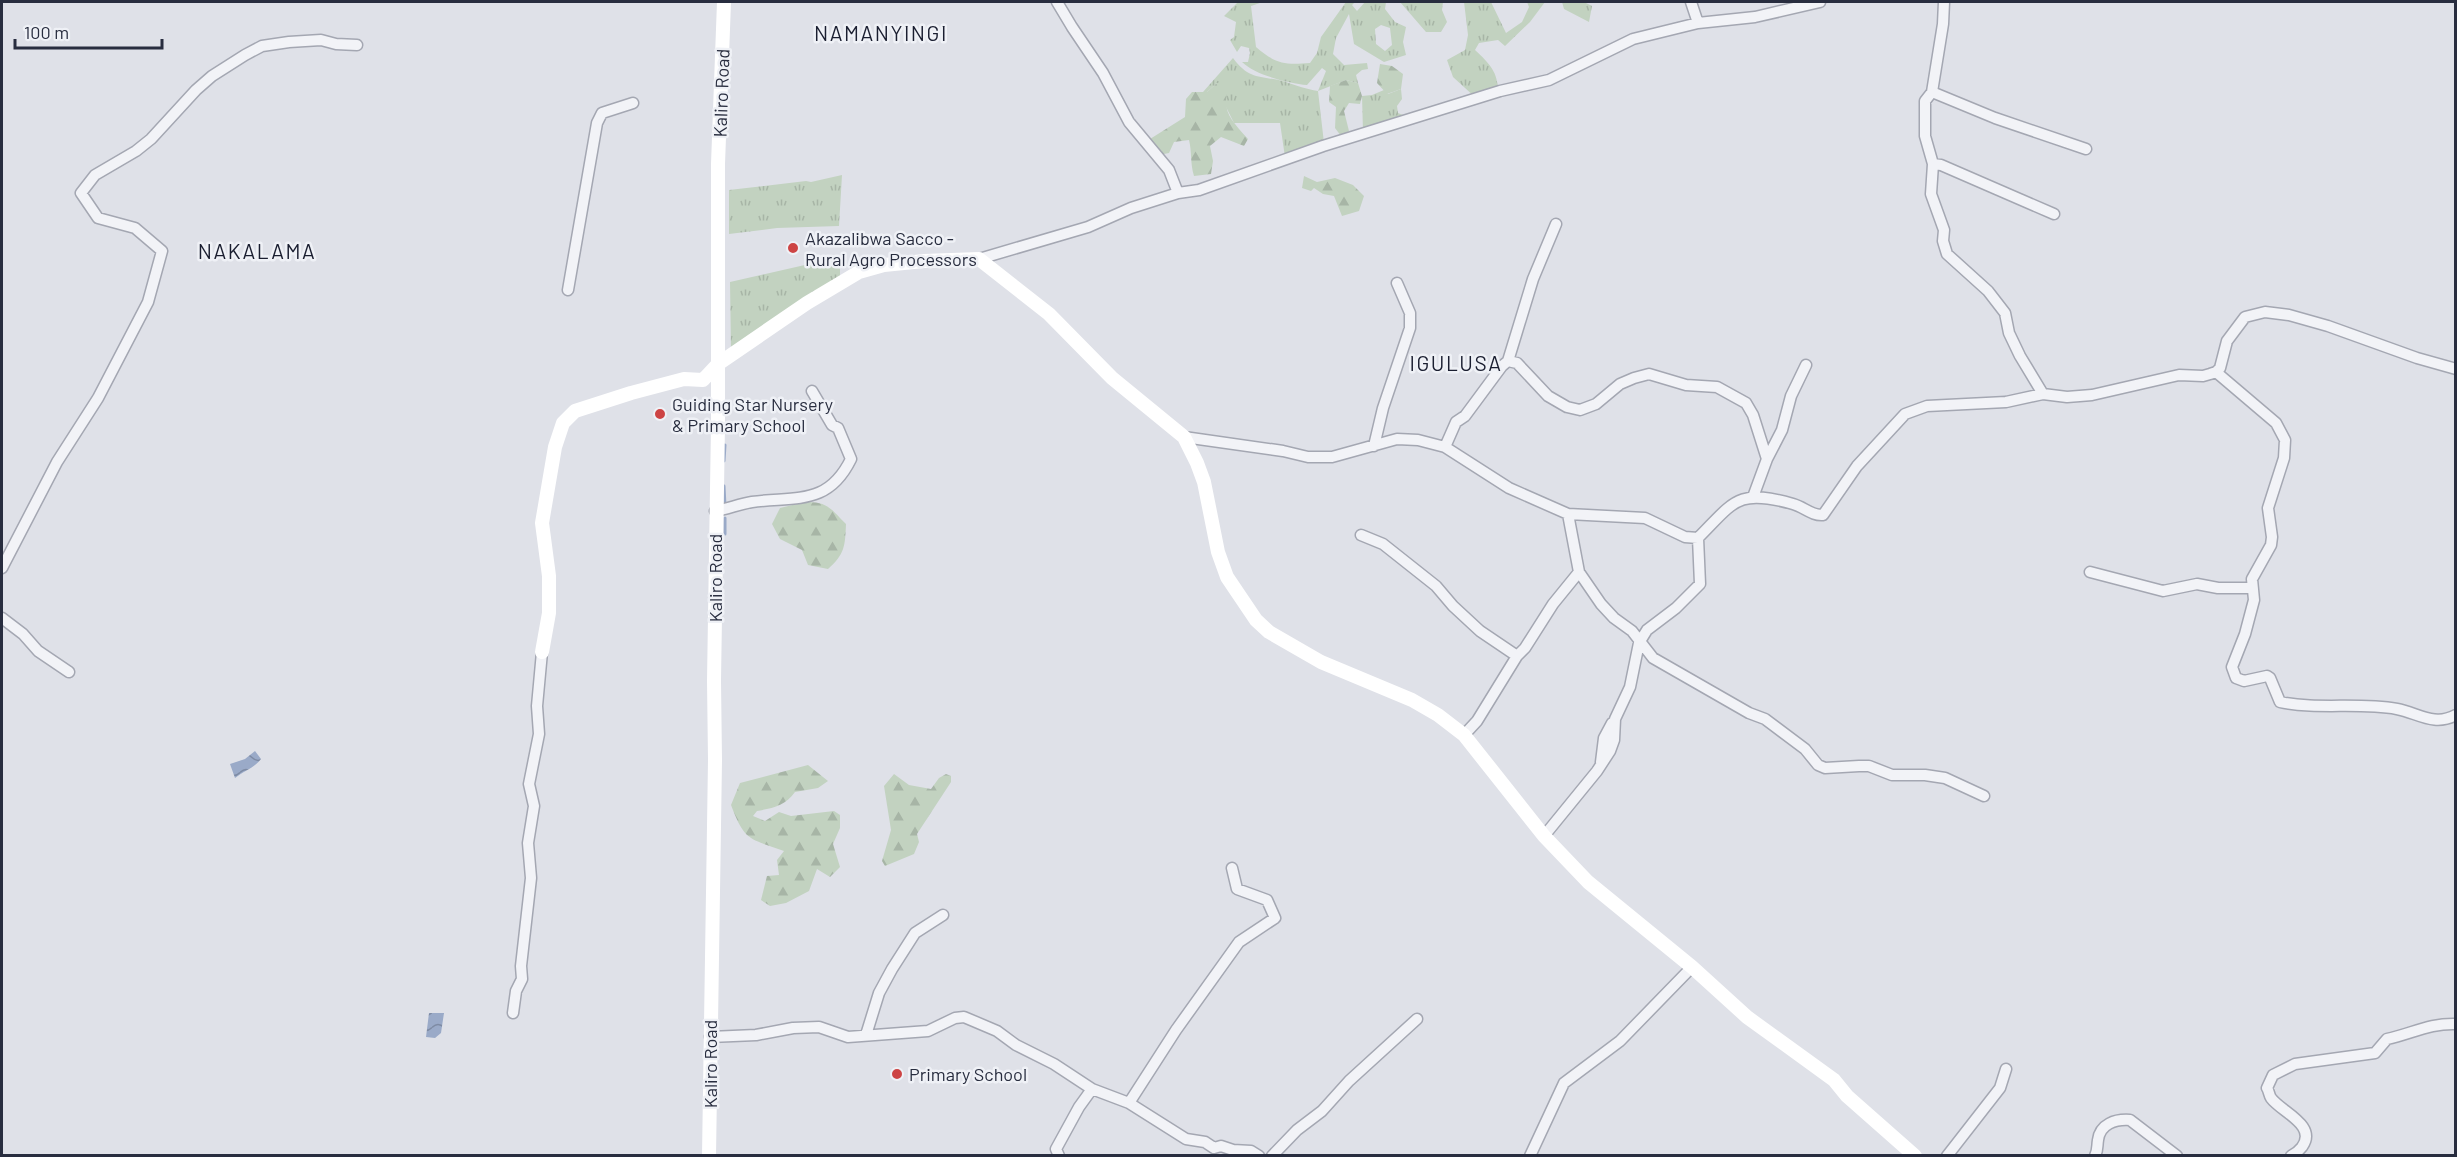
<svg xmlns="http://www.w3.org/2000/svg" width="2457" height="1157" viewBox="0 0 2457 1157" font-family="Barlow,sans-serif">
<style>
.grass{fill:url(#grass-tufts);fill-rule:evenodd}
.forest{fill:url(#forest-firs)}
.water{fill:url(#water-waves)}
.lines{fill:none;stroke-linecap:round;stroke-linejoin:round}
.stream{stroke:#9aaac8;stroke-width:3}
.street-casing{stroke:#a4a7b2;stroke-width:13}
.street{stroke:#f2f3f7;stroke-width:10}
.secondary{stroke:#fff;stroke-width:14}
.poi-dot{fill:#cd4444;stroke:#eff1f6;stroke-width:2}
.labels{text-anchor:middle;dominant-baseline:central;stroke-width:5;stroke-linejoin:round;paint-order:stroke}
.street-label{font-size:18px;fill:#282d3f;stroke:#eff1f6}
.poi-label{font-size:18px;fill:#282d3f;stroke:#eff1f6;text-anchor:start}
.quarter-label{font-size:21px;letter-spacing:1.5px;fill:#1a1e30;stroke:#eff1f6}
</style>
<defs>
<pattern id="grass-tufts" width="24" height="20" patternUnits="userSpaceOnUse" patternTransform="scale(1.5)"><rect width="24" height="20" fill="#c2d2c0"/><path d="M3 7l-1-3M5 7V3M7 7l1-3M15 17l-1-3M17 17v-4M19 17l1-3" fill="none" stroke="#a7b5a6"/></pattern>
<pattern id="forest-firs" width="22" height="20" patternUnits="userSpaceOnUse" patternTransform="scale(1.5)"><rect width="22" height="20" fill="#c2d2c0"/><path d="M5 1l3.5 6h-7zM16 11l3.5 6h-7z" fill="#a7b5a6"/></pattern>
<pattern id="water-waves" width="16" height="10" patternUnits="userSpaceOnUse" patternTransform="scale(1.5)"><rect width="16" height="10" fill="#9aaac8"/><path d="M0 5q4-4 8 0t8 0" fill="none" stroke="#7e8ba4"/></pattern>
</defs>
<rect width="100%" height="100%" fill="#dfe1e8"/>
<path class="grass" d="M1238,2H1263L1251,6L1256,47C1276,64 1284,65 1310,63L1317,53L1321,37L1346,2H1355L1352,5L1357,11L1365,2H1386L1385,9L1395,22L1406,27L1403,42L1406,55L1384,62L1354,44L1349,14L1336,38L1333,54L1344,65L1367,63L1368,69L1362,70L1356,75L1358,83L1346,80L1318,91L1324,143L1285,157L1280,123H1234L1224,103L1217,83L1207,92H1203L1233,58C1250,81 1261,75 1286,82C1297,86 1306,89 1318,91L1326,71L1322,68L1307,85C1288,83 1255,75 1242,62H1248L1250,53L1249,48L1241,46L1237,52L1230,40L1234,37L1236,22L1224,16ZM1381,25L1390,28L1392,45L1385,51L1376,44L1375,29Z
M1400,2H1443L1442,10L1447,22L1441,32H1426Z
M1464,2H1491L1506,33L1522,22L1529,7L1527,2H1545L1530,22L1505,46L1498,40L1479,43L1475,50C1490,64 1498,72 1498,92L1476,98L1453,77L1447,60L1465,50L1468,35Z
M1562,2H1584L1592,6L1589,22L1564,9Z
M1401,89L1402,99L1397,106L1398,113L1408,117L1363,132L1362,96L1372,95L1384,90L1388,94Z
M842,175L839,226L777,228L729,234V190L806,181L811,182Z
M840,257V282L731,352L730,282Z"/>
<path class="forest" d="M1380,64L1392,66L1403,74L1401,89L1387,94L1377,83Z
M1346,80L1358,83L1362,96L1360,104L1349,103L1344,111L1349,131L1341,136L1335,128L1336,107L1329,102L1330,86Z
M1217,83L1228,85C1222,113 1230,118 1248,139L1244,146L1221,137L1210,146L1213,161L1211,174L1194,176C1190,163 1192,152 1189,140L1174,142L1169,153L1159,155L1150,139L1185,117L1186,99L1192,92H1207Z
M1304,176L1317,182L1335,178L1353,185L1364,196L1359,211L1342,216L1334,196L1323,194L1314,188L1311,191L1302,188Z
M805,502C827,501 831,509 846,524C845,546 845,554 828,569L808,565L802,550L780,539L772,524L780,508Z
M808,765L828,781L818,788L795,792C785,806 773,808 757,811L753,816L765,821L779,812L791,816L834,811L840,815V828L833,844L840,867L830,877L817,869L809,891L786,903L770,906L761,900L767,876L779,875L777,860L784,851C749,838 745,842 731,805L740,783Z
M894,774L909,785L931,789L939,778L946,774L951,776V782L917,834L919,842L914,854L885,866L882,861L891,830L884,786Z"/>
<path class="water" d="M255,751L261,759C254,768 245,770 235,778L230,764L245,759Z
M429,1013H444L441,1033L435,1038L426,1037Z"/>
<g class="lines">
<path class="stream" d="M724,461L725,445
M724,486L725,506
M725,518V534"/>
<defs>
<path id="street" d="M1057,2L1072,27L1103,73L1129,122L1169,170L1178,193
M1691,2L1698,23
M1944,2L1943,24L1932,92L1925,101V136L1933,164L1931,194L1944,230L1943,241L1947,254L1988,291L2005,313L2009,333L2020,356L2043,394
M1932,92L1995,118L2086,149
M1933,164L1941,165L2054,214
M979,259L1088,227L1131,208L1178,193L1199,190L1323,146L1500,91L1549,80L1633,39L1698,23L1755,17L1820,2
M568,290L597,123L602,113L633,103
M1508,361L1517,363L1548,396L1567,407L1580,410L1596,404L1620,384L1634,378L1649,374L1686,385L1717,387L1746,403L1753,415L1767,459
M2216,372L2276,423L2285,440L2284,458L2268,508L2272,537L2271,545L2252,579L2254,600L2245,634L2232,667L2236,678L2244,681L2267,676L2270,678L2280,702C2318,710 2358,702 2397,709C2418,713 2434,727 2456,715
M1184,437L1283,451L1308,457H1332L1397,439L1418,440L1445,447L1509,488L1568,514L1645,518L1685,537L1698,538C1734,502 1737,488 1793,504C1804,507 1812,516 1823,515L1857,466L1905,414L1927,406L2006,402L2043,394L2067,397L2092,395L2179,375L2203,376L2210,374L2216,372L2220,368L2227,341L2245,317L2265,312L2289,315L2328,326L2417,358L2456,369
M1374,446L1383,408L1410,328V313L1397,283
M1445,447L1456,422L1465,416L1502,366L1508,361L1533,279L1556,224
M1753,497L1767,459L1782,430L1791,396L1806,365
M715,511C728,509 739,504 752,502C796,496 828,506 851,459L838,428L832,425L812,391
M1568,514L1579,572L1601,604L1614,618L1632,631L1653,658L1749,713L1765,719L1805,749L1818,765L1825,768L1859,766H1869L1892,775H1925L1945,778L1984,796
M1361,535L1383,544L1436,586L1453,606L1480,631L1517,656
M2,568L57,462L98,398L148,302L162,251L135,228L98,218L81,193L95,175L136,151L151,139L196,90L212,76L245,55L262,46L289,42L321,40L336,44L357,45
M2090,572L2163,591L2197,584L2218,588H2252
M2,618L23,634L38,651L69,672
M1464,735L1477,721L1517,656L1525,648L1553,604L1579,572
M1601,762L1604,738L1612,723
M1544,836L1597,771L1610,751L1614,740L1615,719L1630,687L1639,643L1647,630L1676,608L1700,584L1698,538
M513,1013L516,991L522,979L521,966L531,878L528,843L534,806L529,784L539,734L537,706L542,652
M866,1035L879,993L892,969L915,933L943,915
M710,1037L756,1035L793,1028L819,1027L848,1037L928,1031L955,1018L964,1017L997,1031L1016,1045L1054,1064L1092,1089L1129,1103L1186,1139L1205,1142L1214,1148L1221,1146L1233,1150L1235,1156
M1129,1103L1176,1030L1239,942L1275,918L1267,900L1237,889L1232,868
M1233,1150L1251,1151L1259,1156
M1059,1156L1056,1149L1079,1107L1092,1089
M1272,1156L1297,1130L1322,1111L1349,1081L1417,1019
M1530,1156L1564,1083L1620,1041L1692,967
M1947,1156L2000,1088L2006,1069
M2095,1156C2098,1150 2097,1146 2098,1140C2100,1124 2115,1119 2130,1120L2177,1156
M2291,1156C2296,1153 2298,1152 2302,1147C2318,1125 2281,1112 2271,1098C2269,1095 2269,1091 2267,1088L2273,1075L2295,1064L2375,1053L2387,1039C2411,1034 2430,1023 2456,1024"/>
</defs>
<use href="#street" class="street-casing"/>
<use href="#street" class="street"/>
<path class="secondary" d="M542,652L549,613V576L542,523L555,447L563,423L575,411L631,393L684,379L703,380L718,364L807,303L859,272L884,265L924,261L979,259L1049,314L1112,378L1184,437L1197,463L1204,482L1218,552L1227,577L1256,620L1269,632L1321,662L1412,700L1438,715L1464,735L1544,836L1588,882L1692,967L1747,1017L1834,1080L1847,1096L1915,1156
M709,1156L715,760L714,681L718,425V164L724,2"/>
</g>
<g class="poi-dot">
<circle cx="793" cy="248" r="6"/>
<circle cx="660" cy="414" r="6"/>
<circle cx="897" cy="1074" r="6"/>
</g>
<g class="labels">
<g class="street-label">
<text transform="translate(721 93) rotate(-88)">Kaliro Road</text>
<text transform="translate(715 578) rotate(-90)">Kaliro Road</text>
<text transform="translate(710 1064) rotate(-90)">Kaliro Road</text>
</g>
<g class="poi-label">
<text x="805" y="238">Akazalibwa Sacco -<tspan x="805" dy="21">Rural Agro Processors</tspan></text>
<text x="672" y="404">Guiding Star Nursery<tspan x="672" dy="21">&amp; Primary School</tspan></text>
<text x="909" y="1074">Primary School</text>
</g>
<g class="quarter-label">
<text x="881" y="32">NAMANYINGI</text>
<text x="257" y="250">NAKALAMA</text>
<text x="1456" y="362">IGULUSA</text>
</g>
</g>
<rect width="2457" height="1157" fill="none" stroke="#282d3f" stroke-width="6"/>
<path d="M15 39v9h147v-9" fill="none" stroke="#282d3f" stroke-width="3"/>
<text x="24" y="39" font-size="18" fill="#282d3f" stroke="#eff1f6" stroke-width="4.5" paint-order="stroke">100 m</text>
</svg>
